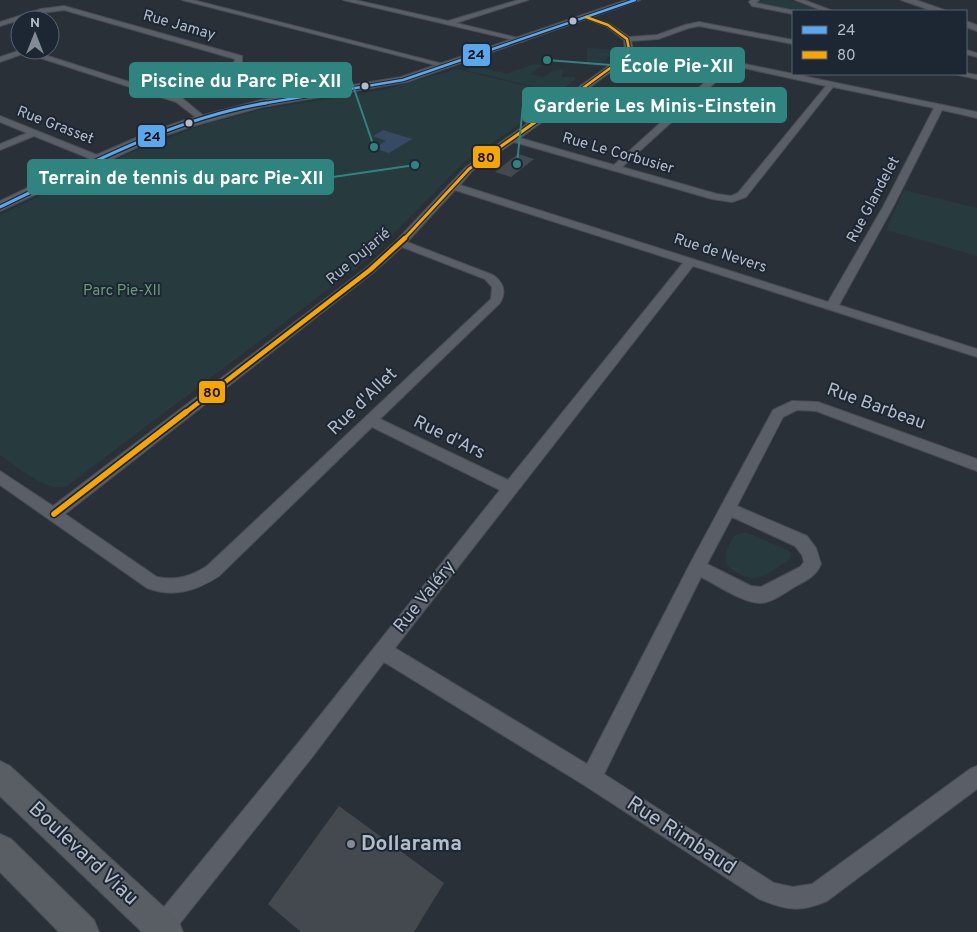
<svg xmlns="http://www.w3.org/2000/svg" width="977" height="932" viewBox="0 0 977 932" font-family="Overpass,sans-serif">
<style>
.green{fill:#273a3e}
.water{fill:#384963}
.building{fill:#444950}
.lines{fill:none;stroke-linecap:round;stroke-linejoin:round}
.street-casing{stroke:#484c53;stroke-width:2}
.secondary-casing{stroke:#484c53;stroke-width:2}
.street{fill:#5a5e66;fill-rule:evenodd}
.secondary{fill:#595d64;fill-rule:evenodd}
.bus-1-far1-casing{stroke:#1d2633;stroke-width:4.5}
.bus-1-casing{stroke:#1d2633;stroke-width:5.5}
.bus-2-far3-casing{stroke:#1d2633;stroke-width:4.5}
.bus-2-far2-casing{stroke:#1d2633;stroke-width:5.5}
.bus-2-far1-casing{stroke:#1d2633;stroke-width:8}
.bus-2-casing{stroke:#1d2633;stroke-width:9}
.bus-1-far1{stroke:#5aa8eb;stroke-width:2.5}
.bus-1{stroke:#5aa8eb;stroke-width:3}
.bus-2-far3{stroke:#f7a600;stroke-width:2.5}
.bus-2-far2{stroke:#f7a600;stroke-width:3}
.bus-2-far1{stroke:#f7a600;stroke-width:4.5}
.bus-2{stroke:#f7a600;stroke-width:5.5}
.bus-dot{fill:#b4bcc9;stroke:#1d2633;stroke-width:2}
.poi-dot{fill:#848b96;stroke:#1d2633;stroke-width:2}
.labels{text-anchor:middle;dominant-baseline:central;stroke-width:4;stroke-linejoin:round;paint-order:stroke}
.far-street-label{font-size:15px;fill:#b4bcc9;stroke:#1d2633}
.far-park-label{font-size:15px;fill:#6b9a76;stroke:#1d2633}
.street-label{font-size:18px;fill:#b4bcc9;stroke:#1d2633}
.near-street-label{font-size:21px;fill:#b4bcc9;stroke:#1d2633}
.near-poi-label{font-size:21px;font-weight:bold;fill:#b4bcc9;stroke:#1d2633;text-anchor:start}
.leader{fill:none;stroke:#308480;stroke-width:2}
.callout-dot{fill:#308480;stroke:#1d2633;stroke-width:2}
.callout{fill:#308480;stroke:#308480;stroke-width:2}
.callout-label{font-size:19px;text-anchor:middle;font-weight:bold;fill:#fff}
.line-badge{stroke:#1d2633;stroke-width:2}
.pale-badge-label{font-size:14px;text-anchor:middle;font-weight:bold;fill:#111}
</style>
<rect width="100%" height="100%" fill="#2a3038"/>
<path class="green" d="M763,0H791L822,11H798L757,3Z
M587,48H588L615,50L611,55L598,66L587,65Z
M534,64L543,65L530,74L543,77L555,70L563,69L562,77H575V80L558,92L465,70L480,65L496,72L499,71L506,74Z
M457,69L563,95L464,162L371,257L67,486C47,494 17,466 0,455V215L143,147L202,125L264,109L383,90Z
M904,190L977,208V256L886,230Z
M745,532L787,550L791,554L789,560C780,565 766,577 755,578C750,579 745,576 740,574C718,564 725,553 734,536Z"/>
<path class="water" d="M383,130L412,139L389,153L374,148L386,141L373,136Z"/>
<path class="building" d="M518,154L534,159L511,177L495,172Z
M339,806L444,883L414,932H301L268,904Z"/>
<g class="lines">
<defs>
<path id="street" d="M182,0H193L451,66L447,68Z
M343,0H355L448,21L518,0H528L456,23L526,40L522,42Z
M751,0H759L756,3L796,11H793V14L752,6L749,2Z
M795,0H804L833,11H824Z
M64,6L242,56V64L172,95L182,98L205,117V121L202,122L176,102L25,53L0,62V57L21,50H29L164,93L234,63L235,59L64,10L42,13L0,26V22L41,9Z
M584,16L610,24L629,37L657,35L685,25L699,22L793,40V44L699,26L689,28L658,39L631,41L633,49L627,60L520,138L614,165L725,64L735,62L977,112V118L942,110L893,207L839,305L977,349V357L693,266L395,648L587,764L691,562L773,410L792,401L818,402L977,459V471L816,411L797,410L783,417L737,506L807,536L816,548L821,564C816,576 807,580 796,586C786,592 773,602 761,603C744,604 716,584 701,577L604,774L774,883L793,887L812,884L970,769L977,766V789L827,901C799,913 786,910 759,899L584,785L384,662L313,756L173,932H146L150,924L299,742L500,490L372,427L219,576C196,591 174,598 147,588L0,485V471L53,506L366,268L396,241L466,167L621,57L625,49L624,40L606,26L584,18ZM735,66L826,86L738,193L731,196L717,194L622,167L731,68ZM833,87L934,108L883,207L828,302L460,185L472,171L514,142L712,199L732,202L746,197ZM455,190L683,263L508,480L380,419L500,303C507,291 503,282 493,275L407,242ZM402,247L485,279L492,287L491,299L207,566C191,576 177,581 157,577L65,514L374,272ZM732,517L795,546L802,555L804,562L800,567L761,587L751,586L707,564Z
M966,50L977,53V57L966,54Z
M966,73L977,75V79L954,74Z
M0,116L102,157L104,159L102,161H96L34,136L0,150V144L27,133L0,122Z"/>
<path id="secondary" d="M626,0H640L407,82L262,107L193,126L155,139L0,211V201L94,156L147,133L185,120L261,100L401,77Z
M901,0H916L947,11H933Z
M966,21L977,25V31L966,27Z
M0,761L10,766L178,920L183,932H142L0,796Z
M0,834L11,839L94,920L99,932H59L0,872Z"/>
</defs>
<use href="#street" class="street-casing"/>
<use href="#secondary" class="secondary-casing"/>
<use href="#street" class="street"/>
<use href="#secondary" class="secondary"/>
<defs>
<path id="bus-1-far1" d="M260,104L403,80L635,0"/>
<path id="bus-1" d="M0,207C86,166 171,119 266,103"/>
<path id="bus-2-far3" d="M561,104L624,58L629,49L627,39L608,25L586,17"/>
<path id="bus-2-far2" d="M404,239L469,169L562,103"/>
<path id="bus-2-far1" d="M185,413L370,270L405,238"/>
<path id="bus-2" d="M54,514L186,412"/>
</defs>
<use href="#bus-1-far1" class="bus-1-far1-casing"/>
<use href="#bus-1" class="bus-1-casing"/>
<use href="#bus-2-far3" class="bus-2-far3-casing"/>
<use href="#bus-2-far2" class="bus-2-far2-casing"/>
<use href="#bus-2-far1" class="bus-2-far1-casing"/>
<use href="#bus-2" class="bus-2-casing"/>
<use href="#bus-1-far1" class="bus-1-far1"/>
<use href="#bus-1" class="bus-1"/>
<use href="#bus-2-far3" class="bus-2-far3"/>
<use href="#bus-2-far2" class="bus-2-far2"/>
<use href="#bus-2-far1" class="bus-2-far1"/>
<use href="#bus-2" class="bus-2"/>
</g>
<g class="bus-dot">
<circle cx="573" cy="21" r="4.5"/>
<circle cx="365" cy="86" r="4.5"/>
<circle cx="189" cy="123" r="4.5"/>
</g>
<circle class="poi-dot" cx="351" cy="844" r="5"/>
<g class="labels">
<g class="far-street-label">
<text transform="translate(179 26) rotate(16)">Rue Jamay</text>
<text transform="translate(55 126) rotate(21)">Rue Grasset</text>
<text transform="translate(618 154) rotate(16)">Rue Le Corbusier</text>
<text transform="translate(874 200) rotate(-62)">Rue Glandelet</text>
<text transform="translate(720 254) rotate(18)">Rue de Nevers</text>
<text transform="translate(359 257) rotate(-40)">Rue Dujarié</text>
</g>
<g class="far-park-label">
<text x="122" y="291">Parc Pie-XII</text>
</g>
<g class="street-label">
<text transform="translate(363 402) rotate(-44)">Rue d'Allet</text>
<text transform="translate(876 407) rotate(20)">Rue Barbeau</text>
<text transform="translate(449 438) rotate(26)">Rue d'Ars</text>
<text transform="translate(425 597) rotate(-51)">Rue Valéry</text>
</g>
<g class="near-street-label">
<text transform="translate(681 836) rotate(33)">Rue Rimbaud</text>
<text transform="translate(83 854) rotate(43)">Boulevard Viau</text>
</g>
<g class="near-poi-label">
<text x="361" y="844">Dollarama</text>
</g>
</g>
<path class="leader" d="M547 60L611 65M374 147L351 80M517 164L523 105M415 165L333 177"/>
<g class="callout-dot">
<circle cx="547" cy="60" r="5"/>
<circle cx="374" cy="147" r="5"/>
<circle cx="517" cy="164" r="5"/>
<circle cx="415" cy="165" r="5"/>
</g>
<g class="callout">
<rect x="611" y="48" width="133" height="34" rx="5"/>
<rect x="130" y="63" width="221" height="34" rx="5"/>
<rect x="523" y="88" width="263" height="34" rx="5"/>
<rect x="28" y="160" width="305" height="34" rx="5"/>
</g>
<g class="callout-label">
<text x="677" y="72">École Pie-XII</text>
<text x="241" y="87">Piscine du Parc Pie-XII</text>
<text x="655" y="112">Garderie Les Minis-Einstein</text>
<text x="181" y="184">Terrain de tennis du parc Pie-XII</text>
</g>
<g class="line-badge">
<rect x="462" y="43" width="29" height="24" rx="5" fill="#5aa8eb"/>
<rect x="137" y="124" width="29" height="24" rx="5" fill="#5aa8eb"/>
<rect x="472" y="145" width="29" height="24" rx="5" fill="#f7a600"/>
<rect x="198" y="380" width="28" height="24" rx="5" fill="#f7a600"/>
</g>
<g class="pale-badge-label">
<text x="476" y="59">24</text>
<text x="152" y="141">24</text>
<text x="486" y="162">80</text>
<text x="212" y="397">80</text>
</g>
<rect x="792" y="10" width="175" height="65" fill="#1d2633" stroke="#59626f"/>
<rect x="802" y="26" width="25" height="8" fill="#5aa8eb" stroke="#59626f"/>
<text x="837" y="35" font-size="15" fill="#b4bcc9">24</text>
<rect x="802" y="51" width="25" height="8" fill="#f7a600" stroke="#59626f"/>
<text x="837" y="60" font-size="15" fill="#b4bcc9">80</text>
<g transform="translate(35 35)"><circle r="24" fill="#1d2633" stroke="#59626f"/>
<path d="M0-4L9 19L0 12L-9 19Z" fill="#848b96"/>
<text y="-8" font-size="14" font-weight="bold" text-anchor="middle" fill="#b4bcc9">N</text>
</g>
</svg>
